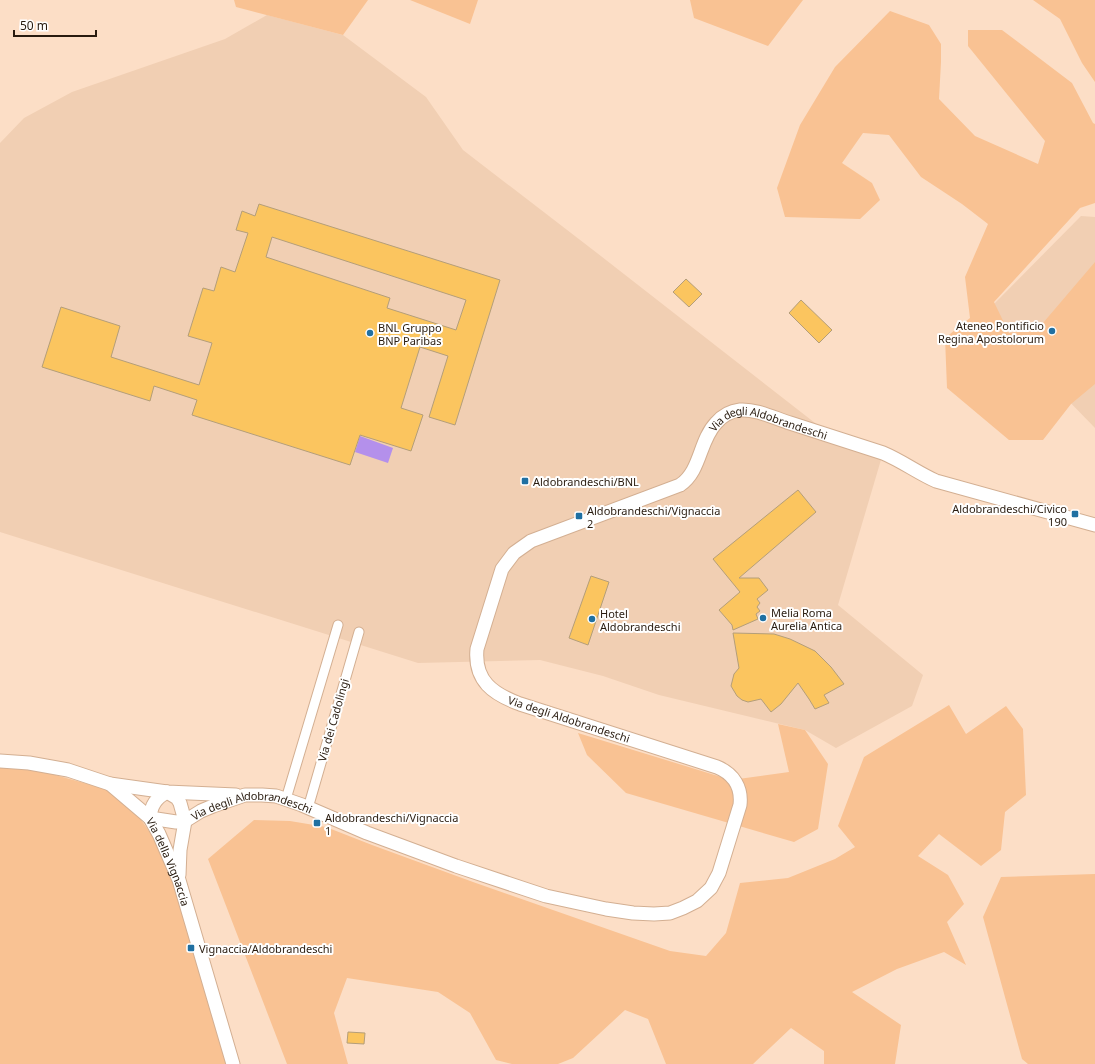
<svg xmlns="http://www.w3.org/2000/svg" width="1095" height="1064" viewBox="0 0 1095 1064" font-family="'Noto Sans',sans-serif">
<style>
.built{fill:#f1cfb3}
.green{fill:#f9c293}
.water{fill:#b490eb}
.building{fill:#fbc55f;stroke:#b49e79;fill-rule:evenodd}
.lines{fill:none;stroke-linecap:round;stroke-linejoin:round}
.street-casing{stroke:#d3af92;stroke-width:11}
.secondary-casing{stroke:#d3af92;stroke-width:15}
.street{stroke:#fff;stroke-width:9}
.secondary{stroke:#fff;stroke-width:13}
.poi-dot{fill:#2070a2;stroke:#fff;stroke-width:1.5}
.labels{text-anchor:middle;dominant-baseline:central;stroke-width:4;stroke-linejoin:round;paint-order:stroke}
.poi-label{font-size:11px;fill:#281b0f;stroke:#fff;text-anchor:start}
.street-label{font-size:11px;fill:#281b0f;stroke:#fff}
</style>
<rect width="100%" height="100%" fill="#fcdec6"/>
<path class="built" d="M267,15L343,35L426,97L463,150L597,253L833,437L883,453L838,605L923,675L912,706L836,748L805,730L659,695L603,676L540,660L418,663L0,532V143L24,118L72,92L225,39Z
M1081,216L1095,217V428L1025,356L993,305Z"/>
<path class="green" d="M234,0H368L343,35L236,7Z
M410,0H478L470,24Z
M690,0H803L768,46L694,18Z
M1033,0H1095V82L1082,63L1060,19Z
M890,11L929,25L941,44V62L939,99L975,136L1038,164L1045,141L968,46V30H1002L1072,83L1093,123L1095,124V203L1080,208L994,302L1009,333L1037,330L1095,262V384L1071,404L1043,440H1009L947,388L945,338L970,318L965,277L988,224L962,204L921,177L889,135L863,133L842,163L872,183L880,200L860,219L785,217L777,188L800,125L835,67Z
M949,705L966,734L1006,706L1023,729L1026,795L1005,812L1001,850L981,866L939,834L918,856L948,875L964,904L947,922L966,965L944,952L897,969L852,992L901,1025L895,1064H824V1051L791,1028L753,1064H666L648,1019L625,1010L573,1058L558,1064H512L496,1060L470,1013L438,992L347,978L334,1013L348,1064H287L208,859L254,820L290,821L326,827L372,845L473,882L670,951L706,956L726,933L740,883L788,878L835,859L855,847L838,826L864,757Z
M778,724L805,730L828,764L818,829L794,842L626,793L587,755L578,733L731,780L789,772Z
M0,763L30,768L113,791L135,811L158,844L175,888L227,1064H0Z
M1095,874V1064H1028L1022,1059L983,917L1001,877Z"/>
<path class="water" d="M360,436L393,448L388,463L355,452Z"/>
<path class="building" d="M259,204L500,280L455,425L429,417L448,356L420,347L401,408L423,415L411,451L360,435L350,465L192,415L197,400L154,386L150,401L42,367L61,307L120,326L111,357L199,385L212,343L188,336L203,288L214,291L221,267L235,272L248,233L236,230L242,211L255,216ZM272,237L466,300L456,330L387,308L390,298L266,257Z
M686,279L702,294L689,307L673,292Z
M801,300L832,330L819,343L789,313Z
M798,490L816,512L739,578H759L768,590L757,599L760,603L757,607L760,611L756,614L758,619L733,630L732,625L719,610L740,592L713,559Z
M591,576L609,582L588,645L569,638Z
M733,633L774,634L790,639L815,651L831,667L844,684L824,695L829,703L815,709L809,699L798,683L781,704L771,712L761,699L748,702L742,700L737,696L731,686L734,674L739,668Z
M348,1032L365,1033L364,1044L347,1043Z"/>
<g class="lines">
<defs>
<path id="street" d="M286,799L338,625
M308,808L359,632"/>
<g id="secondary">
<path id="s1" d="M0,761L29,763L68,770L110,784L150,818L159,834L179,880L233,1064"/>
<path d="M110,784L167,792L236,795"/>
<path d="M167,792L177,798L180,803L185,821L180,850L179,875"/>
<path id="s2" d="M150,818L176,822L185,821L201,811L213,806L245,795H262L276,796L302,805L367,833L456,866L546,896L606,909L633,913L654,914L670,913L683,908L697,901L711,888L719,873L740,805C742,788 734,774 717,767L520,704C493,694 474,681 477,649L502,569L514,553L531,541L680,485C701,471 699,441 716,423C722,416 731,411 740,410C757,409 774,418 790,423C821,433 852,443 883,453C902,461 918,473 936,481L1095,525"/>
<path d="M150,818C151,805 156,798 167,792"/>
</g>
</defs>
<use href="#street" class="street-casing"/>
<use href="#secondary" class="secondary-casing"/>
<use href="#street" class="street"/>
<use href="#secondary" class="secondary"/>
</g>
<g class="poi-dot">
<circle cx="1052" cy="331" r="4"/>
<circle cx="370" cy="333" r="4"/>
<rect x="521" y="477" width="8" height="8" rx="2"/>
<rect x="1071" y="510" width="8" height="8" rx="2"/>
<rect x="575" y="512" width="8" height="8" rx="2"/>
<circle cx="763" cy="618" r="4"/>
<circle cx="592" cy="619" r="4"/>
<rect x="313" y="819" width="8" height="8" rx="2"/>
<rect x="187" y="944" width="8" height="8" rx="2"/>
</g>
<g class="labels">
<g class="poi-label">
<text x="1044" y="325" text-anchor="end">Ateneo Pontificio<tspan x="1044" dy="13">Regina Apostolorum</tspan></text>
<text x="378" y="327">BNL Gruppo<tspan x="378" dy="13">BNP Paribas</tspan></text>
<text x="533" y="481">Aldobrandeschi/BNL</text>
<text x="1067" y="508" text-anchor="end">Aldobrandeschi/Civico<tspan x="1067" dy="13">190</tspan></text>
<text x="587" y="510">Aldobrandeschi/Vignaccia<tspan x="587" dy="13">2</tspan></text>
<text x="771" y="612">Melia Roma<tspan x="771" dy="13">Aurelia Antica</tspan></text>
<text x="600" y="613">Hotel<tspan x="600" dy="13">Aldobrandeschi</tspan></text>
<text x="325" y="817">Aldobrandeschi/Vignaccia<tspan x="325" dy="13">1</tspan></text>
<text x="199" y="948">Vignaccia/Aldobrandeschi</text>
</g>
<g class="street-label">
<text stroke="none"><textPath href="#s2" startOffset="1426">Via degli Aldobrandeschi</textPath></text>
<text transform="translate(569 719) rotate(18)">Via degli Aldobrandeschi</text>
<text transform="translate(333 720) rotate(-74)">Via dei Cadolingi</text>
<text stroke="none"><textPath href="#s2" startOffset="107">Via degli Aldobrandeschi</textPath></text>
<text stroke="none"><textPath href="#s1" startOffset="213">Via della Vignaccia</textPath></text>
</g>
</g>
<path d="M14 30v6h82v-6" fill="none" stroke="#281b0f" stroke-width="2"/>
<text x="20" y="30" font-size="12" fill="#281b0f" stroke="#ffffff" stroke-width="3" paint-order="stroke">50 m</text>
</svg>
